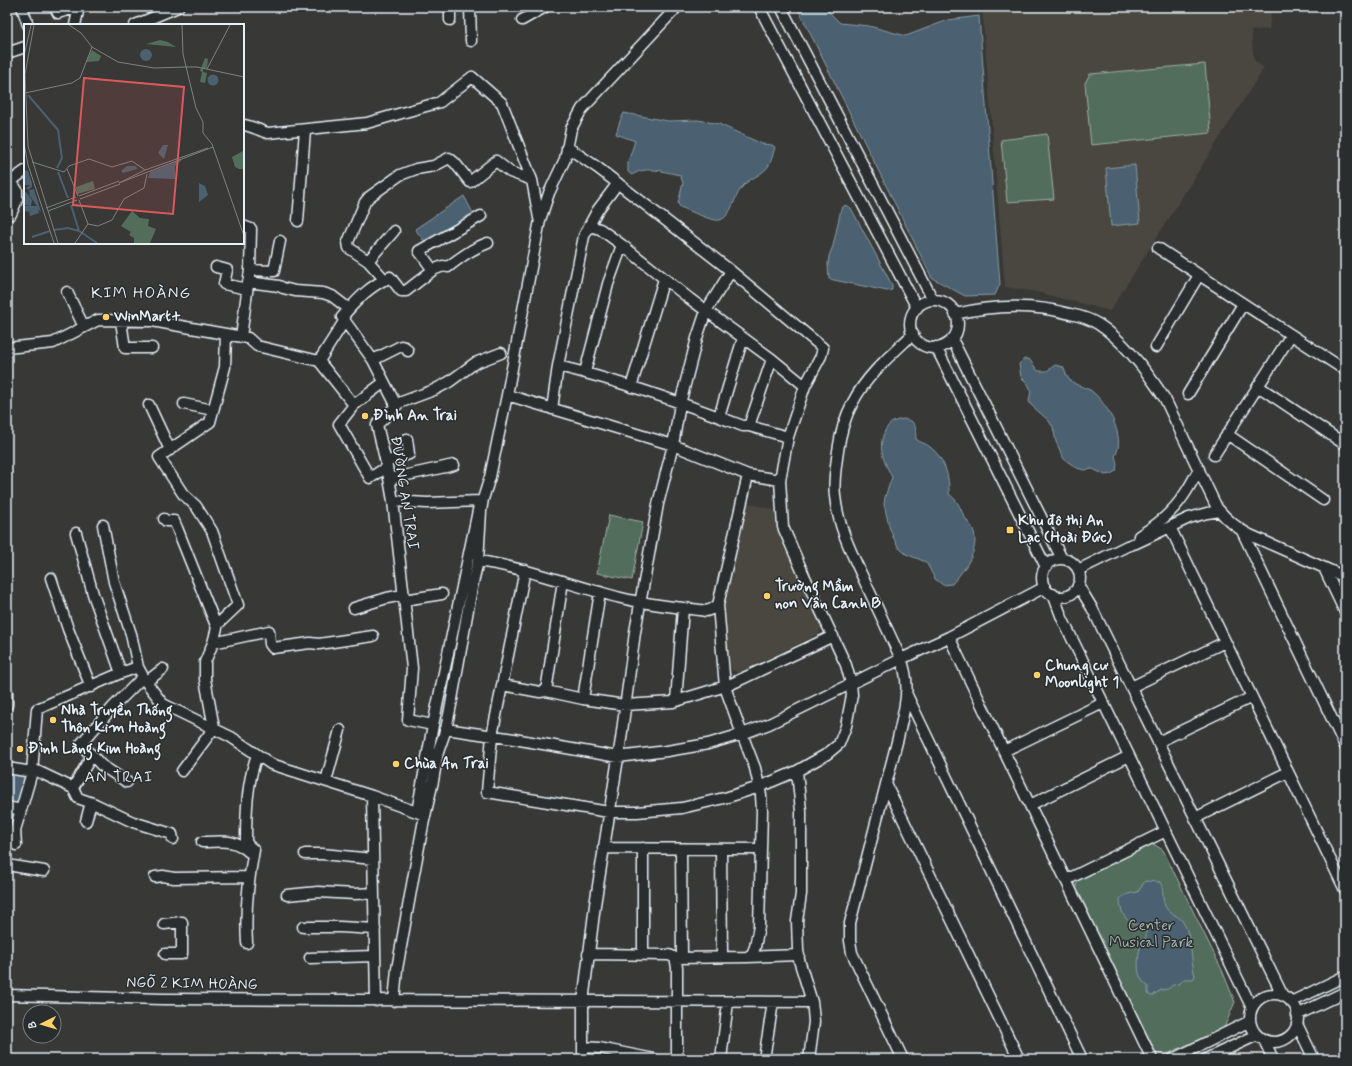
<svg xmlns="http://www.w3.org/2000/svg" width="1352" height="1066" viewBox="0 0 1352 1066" font-family="Mynerve,sans-serif">
<style>
.built{fill:#484640}
.green{fill:#536d5b;stroke:#9eafaa}
.water{fill:#4b616f;stroke:#8a9ba6}
.lines{fill:none;stroke-linecap:round;stroke-linejoin:round}
.minor-casing{stroke:#e8f1f8;stroke-width:13}
.minor{stroke:#2a2d2e;stroke-width:10}
.poi-dot{fill:#ffd166;stroke:#2a2d2e;stroke-width:1.5}
.labels{text-anchor:middle;dominant-baseline:central;stroke-width:3;stroke-linejoin:round;paint-order:stroke}
.poi-label{font-size:15px;font-weight:bold;fill:#e8f1f8;stroke:#2a2d2e;text-anchor:start}
.street-label{font-size:15px;fill:#e8f1f8;stroke:#2a2d2e}
.park-label{font-size:15px;fill:#a5b6b1;stroke:#2a2d2e}
.neighbourhood-label{font-size:16px;letter-spacing:1px;fill:#e8f1f8;stroke:#2a2d2e}
.inset-river{fill:none;stroke:#4b616f;stroke-width:2}
.inset-road{fill:none;stroke:#7e8284;stroke-width:1}
.view{fill:#da5a5c;fill-opacity:0.15;stroke:#da5a5c;stroke-width:2}
.inset-edge{fill:none;stroke:#e8f1f8;stroke-width:2}
</style>
<rect width="100%" height="100%" fill="#383836"/>
<filter id="ink" filterUnits="userSpaceOnUse"><feTurbulence type="fractalNoise" baseFrequency=".025" numOctaves="2"/><feDisplacementMap in="SourceGraphic" scale="8" xChannelSelector="R" yChannelSelector="G"/><feConvolveMatrix kernelMatrix="1 2 1 2 8 2 1 2 1" color-interpolation-filters="sRGB"/></filter>
<g filter="url(#ink)">
<path class="built" d="M982,7H1272L1269,29L1251,31L1254,60L1264,68L1110,311L1036,292L1005,287Z
M745,502L774,510L785,543L799,579L822,626L819,634L738,673L731,669L723,614Z"/>
<path class="green" d="M1205,64L1211,133L1091,145L1085,83L1090,74Z
M1047,134L1054,199L1007,202L1001,140Z
M609,515L643,522L632,580L597,573Z
M1150,842L1163,850L1222,970L1235,1002L1224,1028L1165,1055L1156,1053L1075,889L1079,877Z"/>
<path class="water" d="M797,7H824L840,23L869,26L906,36L948,20L979,16L1000,284L995,295L965,296L932,278Z
M624,113L668,121L698,120L719,124L762,144L772,145L775,147C773,154 771,164 766,169C757,178 748,178 740,190C734,198 731,217 720,220C712,222 689,210 680,207L678,203L683,183L680,175C663,172 647,165 632,175L628,172V162L635,141L616,134L620,121Z
M1135,165L1140,223L1111,226L1106,168Z
M464,196L476,219L428,246L415,229Z
M845,205L851,208L892,285V290L887,291L829,279L828,264L829,256L833,246L841,209Z
M1024,359H1029L1038,371H1047L1055,365L1063,367C1065,370 1066,375 1068,378C1073,385 1083,386 1090,390C1106,401 1127,437 1115,456L1117,464L1116,471L1111,474L1105,475L1093,469L1084,470L1077,468L1064,459L1056,442L1053,427L1048,420L1031,405L1029,401L1031,390L1028,384L1021,377L1019,364Z
M903,419C918,421 915,427 916,439C920,443 926,443 930,447C944,457 950,477 949,494C958,501 959,506 964,516C967,522 972,525 974,532C979,552 964,570 952,584L943,585L935,579L926,562L906,554L899,548L893,537L889,526L884,504L885,497L892,477C884,462 877,448 885,431C886,428 890,423 893,422C896,420 900,420 903,419Z
M7,772L29,776L21,807L7,803Z
M1145,881L1160,882C1164,888 1162,899 1165,906C1169,915 1178,914 1183,922C1193,939 1190,958 1195,976L1193,979H1184L1179,984L1173,985L1168,989L1161,990L1152,996L1149,995L1148,993V986C1133,976 1139,956 1141,941L1146,938C1146,934 1147,929 1144,926C1141,923 1138,925 1135,924C1123,920 1120,909 1120,898L1128,894L1138,892Z"/>
<g class="lines">
<defs>
<path id="minor" d="M22,7L28,25
M55,7L58,13L79,7
M470,7L471,41
M759,7L917,308
M781,7L933,300
M450,20V7
M522,20L545,7
M75,25L79,7
M135,25L178,7
M7,53L25,47
M243,125C250,125 260,131 268,133L367,123L440,102L472,77L502,103L532,180L539,218
M7,214H11L17,200V190L11,181L25,171
M298,221L305,130
M589,226L597,211L618,183
M1158,248L1345,370
M368,261L349,248L348,242L365,202L369,197L400,175L416,169L434,166L449,158L455,163L470,182L496,161L510,172L532,180
M216,267L227,270L224,284L247,289
M250,270L274,271L280,241
M433,270L419,251L481,216
M385,280L368,261L394,231
M248,282L279,286L283,288L295,291L323,293L332,296L349,309
M67,292L84,327
M910 324a24 24 0 1 1 48 0a24 24 0 1 1-48 0Z
M955,314C994,305 1031,303 1070,314C1080,316 1090,319 1098,324C1125,341 1148,373 1165,399L1217,508C1227,520 1236,528 1250,535L1345,577
M121,321L125,348H152
M241,337L250,270L251,229L243,226
M952,339L1062,559
M936,347L1046,567
M1156,347L1199,275
M7,348L53,343L98,320L152,321L248,338L257,346L319,361L354,405
M373,360L401,346L405,347L408,351
M319,361L345,320
M558,366C621,381 683,403 743,426H749L772,359
M585,372L608,284L622,245
M383,383L354,405L339,424L370,478L387,467
M1258,386L1343,443
M631,387L664,279
M1188,394L1243,304
M507,395L673,445L748,475
M184,404L213,410
M149,405L170,450
M396,405L373,360L342,317C358,299 368,287 390,277L401,291H406L433,270L443,266L448,267C461,257 473,248 488,243
M552,409L558,366L584,236L589,226L600,229L622,245L690,299L772,359L805,386
M719,417L743,338
M749,426L788,437
M1227,434L1323,500
M1214,455L1291,335
M386,462L409,454L407,439
M389,479C411,474 432,470 454,465
M393,501L427,503L480,501L433,725L417,812
M164,519L166,521H174L177,528L217,628
M103,525L114,582L131,634L138,667
M1170,527L1345,890
M1242,531L1345,746
M76,533L93,594L121,673
M1139,536C1150,529 1162,521 1171,511C1183,499 1191,484 1199,469
M1042 578a19 19 0 1 1 38 0a19 19 0 1 1-38 0Z
M478,561C527,568 573,586 621,598C649,605 678,607 706,611L712,609L718,605
M1324,568L1345,612
M525,570L492,736L487,792L609,812H637L682,808L728,797L759,787L797,771L827,754L839,744L846,726L852,695L851,683L846,665L803,573L783,527L780,480L788,437L805,386L821,356L823,348L731,271L598,168L567,147
M1078,570L1127,546L1136,543L1189,518L1207,513L1220,511
M51,578L68,629L91,687
M1078,585L1092,608L1283,996
M1053,594L1062,618L1252,1008
M404,600L442,594
M354,608L387,598L403,595
M949,637L1152,1059
M213,643L218,624L238,605L212,531L196,506L183,494L159,457L210,422L225,367L226,334
M146,682L163,669
M502,685L540,692L546,691L583,699L625,705L673,702L729,685L833,636
M1131,687L1225,642
M546,691L563,581
M7,692V705
M906,693L1082,1059
M583,699L600,592
M676,701L683,608
M433,725L408,720L412,668L393,501L387,467L377,425L399,403L434,390L449,382L475,363L501,353
M446,729L514,739L618,757L667,751L708,744L742,734L769,724L901,659L949,637L1045,587
M1158,742L1252,697
M1004,751L1103,703
M7,768L32,772L37,709L121,673L138,667L146,682L163,704L231,737L271,764L372,796L425,815
M182,771L214,728L205,679V662L213,643L269,631L270,644L273,648L310,643L319,644L373,636
M797,771L801,811V894L797,921L798,950L799,960L812,1002L813,1010L814,1022L809,1059
M326,781L340,730
M127,782L101,765L92,755L80,745L113,707L143,677
M886,784L1019,1059
M73,788L78,798L95,804
M372,796L376,1001
M1030,805L1129,756
M7,807L21,810L32,772L37,771L73,788L92,755
M1195,818L1288,772
M86,821L90,806L95,804L133,822L172,834L173,839
M202,842C222,842 233,838 249,852H251
M16,845L15,830L21,810
M603,848L761,849
M643,848V955
M681,849L682,958
M721,849L722,957
M305,854H322L373,859
M7,865L44,871
M155,877L163,876L174,878L249,877
M1066,880L1166,831
M287,895L318,892L355,894L374,893
M164,924L182,922V954H165
M303,927H340L375,929
M247,943C245,912 248,881 254,850L248,845L246,841C246,812 247,782 257,755
M588,954L668,955C676,956 676,961 677,968V1059
M747,957L799,955
M310,958L375,956
M675,958L747,957L752,954L755,947L759,926L762,811L761,795L755,768L742,734L725,687L718,605L748,475L780,480
M1250 1018a24 24 0 1 1 48 0a24 24 0 1 1-48 0Z
M7,995L163,999L812,1002
M394,1001L397,969L413,879L423,825L433,781L438,752L446,729L451,705L472,587L478,561L481,511L483,499L490,477L507,395L540,220L549,193L565,159L571,129L582,109L677,7
M1291,1002L1345,976
M1297,1015L1345,992
M1297,1024L1314,1059
M1264,1040L1273,1059
M583,1047L599,1048L654,1059
M583,1059V1002L595,905L621,739L635,632L658,504L673,445L680,404L697,338L706,311L731,271
M721,1059L728,1002
M764,1059L773,1002
M903,1059L852,953L850,941V923L898,738C904,710 912,686 901,659C889,633 877,607 865,582C852,554 838,527 835,496C833,481 836,466 838,451C840,435 845,417 853,402C867,375 891,355 913,334
M1173,1059L1250,1021
M1206,1059L1257,1035"/>
</defs>
<use href="#minor" class="minor-casing"/>
<use href="#minor" class="minor"/>
</g>
</g>
<g class="poi-dot">
<circle cx="106" cy="317" r="4"/>
<circle cx="365" cy="416" r="4"/>
<rect x="1006" y="526" width="8" height="8" rx="2"/>
<circle cx="767" cy="596" r="4"/>
<circle cx="1037" cy="675" r="4"/>
<circle cx="53" cy="720" r="4"/>
<circle cx="20" cy="749" r="4"/>
<circle cx="396" cy="764" r="4"/>
</g>
<g class="labels">
<g class="poi-label">
<text x="114" y="317">WinMart+</text>
<text x="373" y="416">Đình An Trai</text>
<text x="1018" y="521">Khu đô thị An<tspan x="1018" dy="17">Lạc (Hoài Đức)</tspan></text>
<text x="775" y="587">Trường Mầm<tspan x="775" dy="17">non Vân Canh B</tspan></text>
<text x="1045" y="666">Chung cư<tspan x="1045" dy="17">Moonlight 1</tspan></text>
<text x="61" y="711">Nhà Truyền Thống<tspan x="61" dy="17">Thôn Kim Hoàng</tspan></text>
<text x="28" y="749">Đình Làng Kim Hoàng</text>
<text x="404" y="764">Chùa An Trai</text>
</g>
<g class="street-label">
<text transform="translate(404 493) rotate(81)">ĐƯỜNG AN TRAI</text>
<text transform="translate(192 984) rotate(1)">NGÕ 2 KIM HOÀNG</text>
</g>
<g class="park-label">
<text x="1151" y="926">Center<tspan x="1151" dy="17">Musical Park</tspan></text>
</g>
<g class="neighbourhood-label">
<text x="141" y="293">KIM HOÀNG</text>
<text x="119" y="777">AN TRAI</text>
</g>
</g>
<g transform="translate(24 24)">
<rect width="220" height="220" fill="#383836"/>
<path d="M136,16L144,18L152,23L122,20ZM68,26L77,32L75,37L62,38ZM181,34L184,35L183,44H179V48L183,49L181,59L176,58L178,48L176,47ZM219,127L220,145H215L211,143L208,133ZM69,157L71,165L53,170L52,163ZM108,187L116,194L125,195L124,202L132,205L126,219H110V214L105,211L107,208L97,202Z" fill="#536d5b"/>
<path d="M116 31a6 6 0 1 1 12 0a6 6 0 1 1-12 0ZM183.5 56a5.5 5.5 0 1 1 11 0a5.5 5.5 0 1 1-11 0ZM139,121H144L140,135L134,129ZM159,135L151,142V155L124,154L126,148ZM103,142H112L113,145L99,149L97,147ZM0,146L4,147L8,159V163L4,166L2,164L6,161H0ZM175,159L181,162L184,171L175,178ZM10,165L17,188L14,185L15,189L6,192L5,188H7L0,187V182H6L0,181V169L2,168L8,176L7,182H13L3,168L6,171L5,166Z" fill="#4b616f"/>
<path class="inset-river" d="M4,71L34,106L38,134L33,144M34,148L44,174M47,181L55,207M30,206L44,204L55,207L73,219M8,213L26,207"/>
<path class="inset-road" d="M10,1L1,50L4,122L34,219M45,1L57,9L68,23L94,38L130,44L163,43M158,1L159,30L172,84L179,98V109L188,120L220,212M0,32L7,1M163,43H173L220,53M183,45L206,1M1,69L48,59L56,54L68,23M0,119L4,141L30,219M184,124L121,146L95,159L189,123M8,138L40,148L45,142L65,135L88,143L108,137L121,146M43,145L54,172M55,172L95,157M56,175L96,160M55,176L64,200L74,202L88,196L100,175L120,164L123,150M22,184L52,173M24,187L53,176M51,219L64,200"/>
<path class="view" d="M60,54L160,63L149,190L49,181Z"/>
<rect width="220" height="220" class="inset-edge"/>
</g>
<rect width="1352" height="1066" fill="none" stroke="#2a2d2e" stroke-width="24"/>
<rect x="12" y="12" width="1328" height="1042" fill="none" stroke="#e8f1f8" stroke-width="1.5" filter="url(#ink)"/>
<g transform="translate(42 1024) rotate(265)"><circle r="19" fill="#2a2d2e" stroke="#767b7f"/>
<path d="M0-3L7 15L0 10L-7 15Z" fill="#ffd166"/>
<text y="-6" font-size="11" font-weight="bold" text-anchor="middle" fill="#e8f1f8">B</text>
</g>
</svg>
